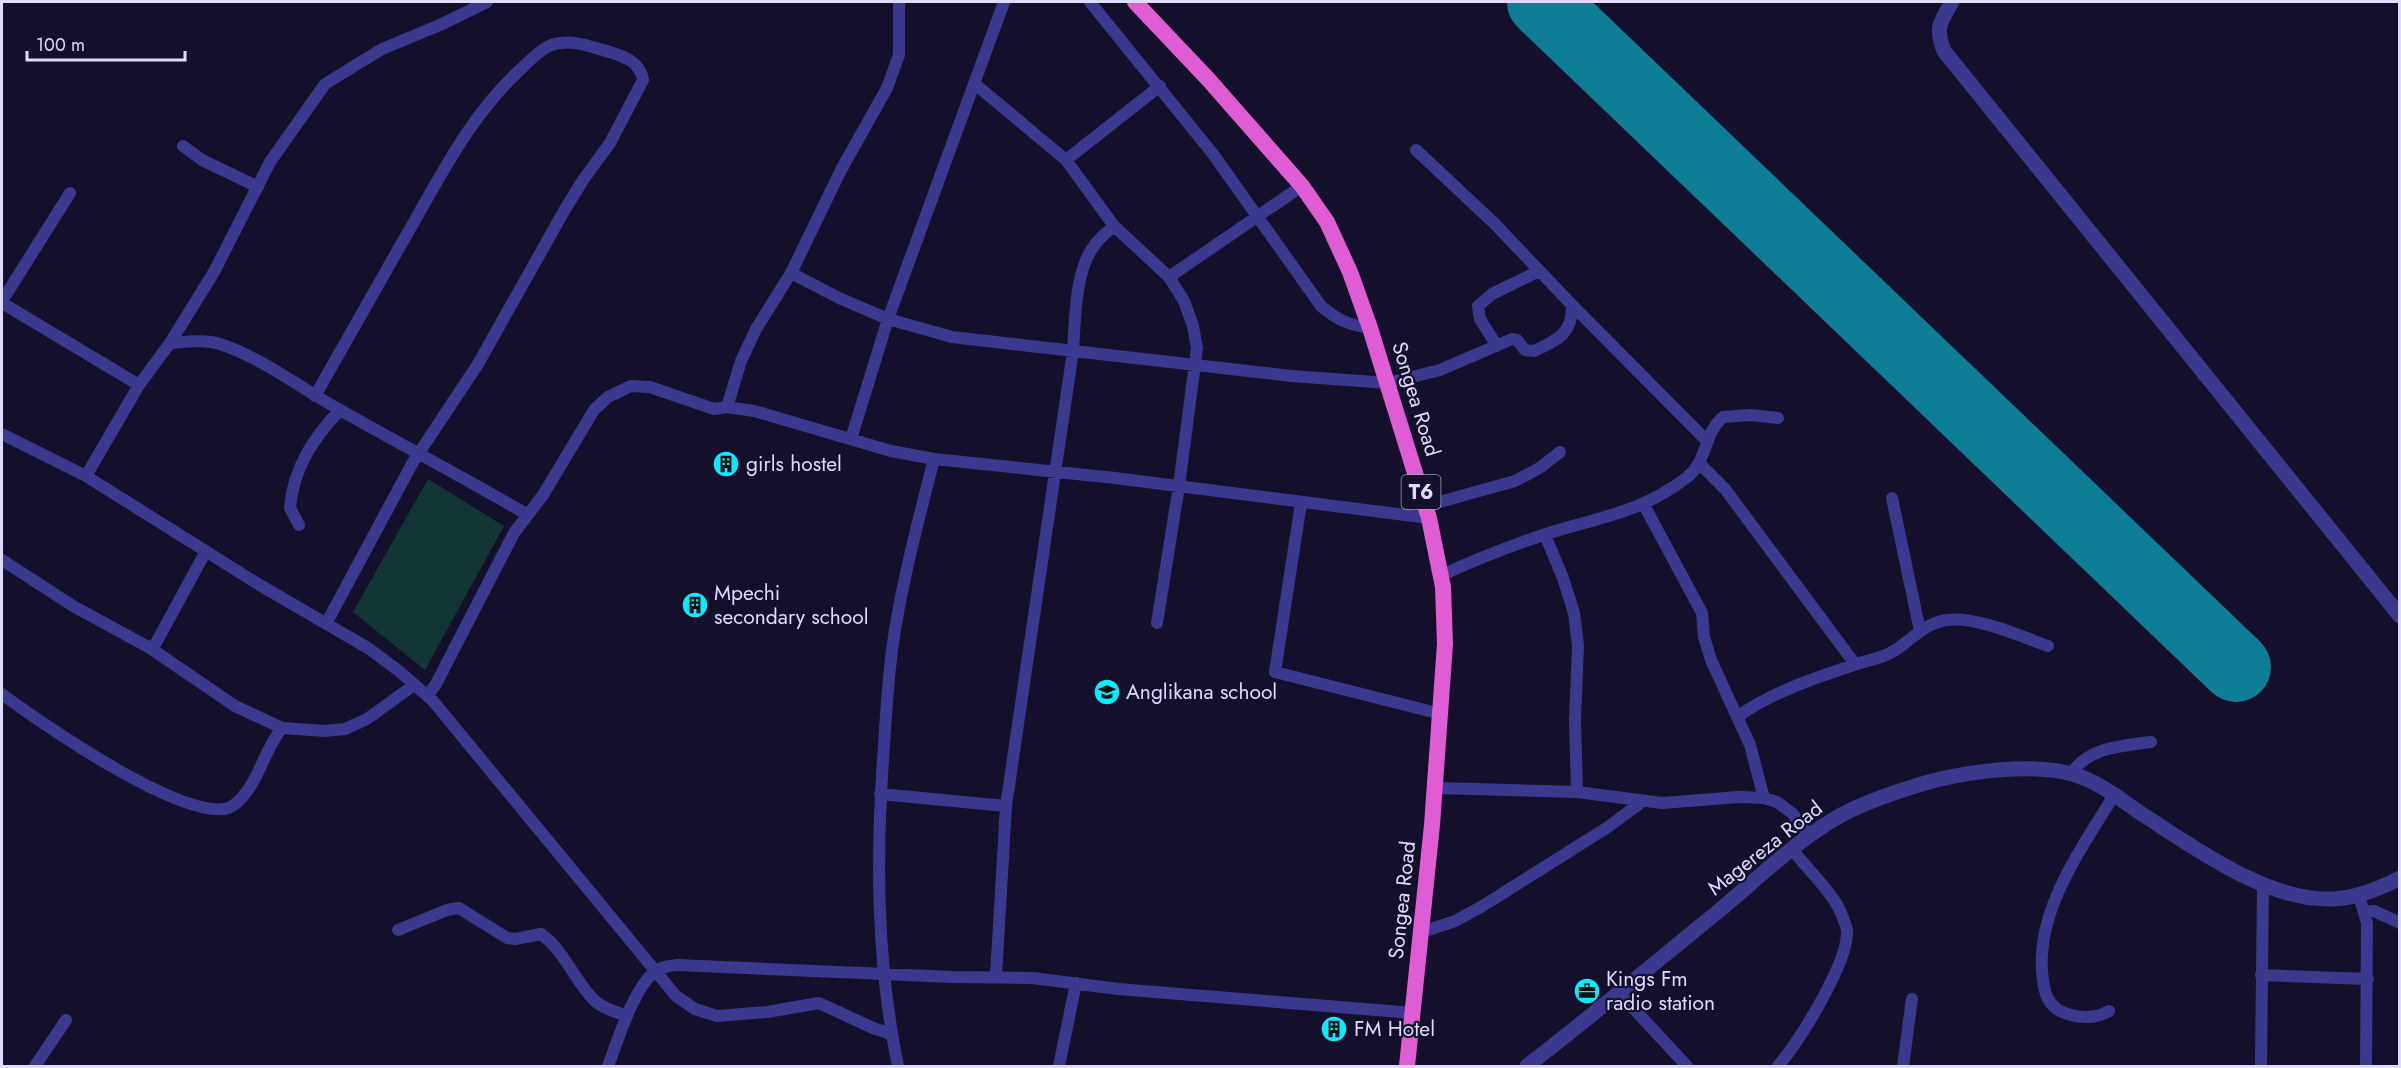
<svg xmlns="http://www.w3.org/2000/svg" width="2401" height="1068" viewBox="0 0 2401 1068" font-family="Jost,sans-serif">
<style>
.green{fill:#133634}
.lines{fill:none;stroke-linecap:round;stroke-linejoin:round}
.runway{stroke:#0e7e96;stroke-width:70}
.minor{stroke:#3a398d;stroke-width:12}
.tertiary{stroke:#3a398d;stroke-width:15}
.trunk{stroke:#e05cd5;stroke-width:16}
.labels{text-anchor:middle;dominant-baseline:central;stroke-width:4.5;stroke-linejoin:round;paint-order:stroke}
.shield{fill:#14102c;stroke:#a19ec0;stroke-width:1.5}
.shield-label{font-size:20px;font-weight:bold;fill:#dedbff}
.street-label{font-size:21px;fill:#dedbff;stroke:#14102c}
.poi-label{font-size:21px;fill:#dedbff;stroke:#14102c;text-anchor:start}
</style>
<rect width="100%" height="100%" fill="#14102c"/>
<path class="green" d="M428,479L504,526L425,670L353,612Z"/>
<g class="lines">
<path class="runway" d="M1542,2L2236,667"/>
<path class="minor" d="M1090,2L1213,154L1321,306C1337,320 1349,325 1370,328
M975,84L1066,160L1114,226L1169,277L1184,301L1193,326L1197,348L1179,486L1157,623
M183,146L202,160L258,187
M1416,150L1494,223L1572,305L1707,441
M1066,160L1160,86
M791,273L839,298L888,319L952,337L1291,376L1388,383L1440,370L1512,339L1517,340L1525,350L1534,351C1557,340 1573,334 1572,305
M1169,277L1302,186
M2,301L70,193
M2,303L139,385
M170,343L214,272L270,162L325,84L382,49L440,25L487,2
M1497,346L1480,319L1478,306L1492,294L1539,271
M315,396C344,344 374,293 403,241C438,181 469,116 521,69C529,61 539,51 549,46C566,38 586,45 603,50C620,55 640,60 643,80L610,143L583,180L564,211L478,364L413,462L327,622
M727,407L741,361L756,329L791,273L841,170L887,88L899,55V2
M2,434L86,476L258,584L368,648L399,671L433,701L676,996L695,1009L717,1016L767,1012L819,1003L873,1028L891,1034
M851,439L888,319L1004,2
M1700,464L1725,489L1855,664
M86,476L139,385L170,343C186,342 204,339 220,344C262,358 301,388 340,410C402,445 466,479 528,515
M1892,498L1920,631
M1301,503L1275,672L1441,714
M1644,505L1702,613L1704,637L1711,660L1750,745L1764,798
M1425,506L1515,481L1538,469L1560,452
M299,525L290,508C293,469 313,438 340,410
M1545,535L1563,578L1574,613L1578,646L1575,720L1577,792
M2,560L73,606L150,648L156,643L206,551
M1440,576C1474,560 1508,547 1543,535C1595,518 1641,513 1686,478C1708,462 1703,434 1723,417L1750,415L1778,418
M150,648L235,706L282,728L325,731L345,729L367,719L414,685
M2,694C35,719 198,833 234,805C258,787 263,751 282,728
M427,696L436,684L514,533L543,495L594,410L608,397L631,386L650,387L714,409L727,407L754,411L891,451L934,459L1115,478L1429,518
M1737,717C1771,693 1814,678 1854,665C1867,660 1880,659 1892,652C1911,641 1924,623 1947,620C1976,616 2020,636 2048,646
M2071,774C2088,747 2122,746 2151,742
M1435,788L1577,792L1662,803L1739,797L1764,798L1777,802L1792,813L1810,836
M880,794L1006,806
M2359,896L2367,923L2366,1066
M2364,912L2374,911L2400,923
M398,930L447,910L459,908L507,938L515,939L541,934C564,950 574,980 594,1000C602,1008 616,1012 627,1016
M1422,932L1455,921L1481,907L1608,827L1643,801
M2261,975L2368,979
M996,976L1006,806L1073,351C1075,321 1075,270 1094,246C1099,238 1107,232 1114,226
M1620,994L1687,1066
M2109,1011C2094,1020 2075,1018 2060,1011C2048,1004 2045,994 2043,981C2033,913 2081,850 2114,795
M35,1066L66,1020
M608,1066C618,1040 633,990 654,972C660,967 669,966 677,965L953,977L1033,978L1118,989L1413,1013
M898,1066C876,960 876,853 884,745C886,714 888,681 892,650C901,585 918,522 934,459
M1059,1066L1076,983
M1778,1066C1799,1042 1849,962 1847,930C1846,925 1843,918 1841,913C1834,894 1806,868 1793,850
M1903,1066L1912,999
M2261,1066L2263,885"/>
<path class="tertiary" d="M1952,2C1940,22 1935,28 1944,51L2400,616
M1527,1066C1591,1017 1652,965 1715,914C1758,879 1809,827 1860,806C1883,796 1908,788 1932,781C1972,771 2032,763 2072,774C2098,781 2120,799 2142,814C2195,848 2268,902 2333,899C2357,898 2379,889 2400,878"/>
<path class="trunk" d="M1135,2L1208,79L1302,186L1327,222L1350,272L1370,328L1429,518L1443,587L1445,644L1432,825L1407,1066"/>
</g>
<defs>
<symbol id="building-disc" viewBox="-11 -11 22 22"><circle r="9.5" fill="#07ecff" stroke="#14102c"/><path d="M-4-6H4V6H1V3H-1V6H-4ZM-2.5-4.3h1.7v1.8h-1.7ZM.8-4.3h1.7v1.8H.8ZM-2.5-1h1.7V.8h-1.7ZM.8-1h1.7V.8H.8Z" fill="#111"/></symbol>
<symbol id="school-disc" viewBox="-11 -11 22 22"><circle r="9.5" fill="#07ecff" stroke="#14102c"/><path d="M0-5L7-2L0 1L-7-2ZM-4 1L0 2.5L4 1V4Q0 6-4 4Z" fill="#111"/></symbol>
<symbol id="office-disc" viewBox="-11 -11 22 22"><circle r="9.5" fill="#07ecff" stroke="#14102c"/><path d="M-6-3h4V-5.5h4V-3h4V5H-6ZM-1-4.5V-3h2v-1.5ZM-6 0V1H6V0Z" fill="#111"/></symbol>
</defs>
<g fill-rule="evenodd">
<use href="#building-disc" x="711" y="449" width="30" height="30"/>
<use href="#building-disc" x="680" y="590" width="30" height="30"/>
<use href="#school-disc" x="1092" y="677" width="30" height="30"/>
<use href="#office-disc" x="1572" y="976" width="30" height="30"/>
<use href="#building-disc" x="1319" y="1014" width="30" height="30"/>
</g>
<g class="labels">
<rect class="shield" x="1401.5" y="475" width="39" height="34" rx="4.5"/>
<g class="shield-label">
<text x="1421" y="492">T6</text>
</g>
<g class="street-label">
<text transform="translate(1416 399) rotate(73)">Songea Road</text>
<text transform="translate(1765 848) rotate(-38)">Magereza Road</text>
<text transform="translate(1402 900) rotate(-84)">Songea Road</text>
</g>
<g class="poi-label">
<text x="746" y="464">girls hostel</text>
<text x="714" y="593">Mpechi<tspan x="714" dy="24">secondary school</tspan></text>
<text x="1126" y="692">Anglikana school</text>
<text x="1606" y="979">Kings Fm<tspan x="1606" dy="24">radio station</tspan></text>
<text x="1354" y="1029">FM Hotel</text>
</g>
</g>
<rect width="2401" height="1068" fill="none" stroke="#dedbff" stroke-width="6"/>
<path d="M27 51v9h158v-9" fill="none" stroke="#dedbff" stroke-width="3"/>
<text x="36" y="51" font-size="18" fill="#dedbff" stroke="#14102c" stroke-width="4.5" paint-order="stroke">100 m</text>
</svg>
